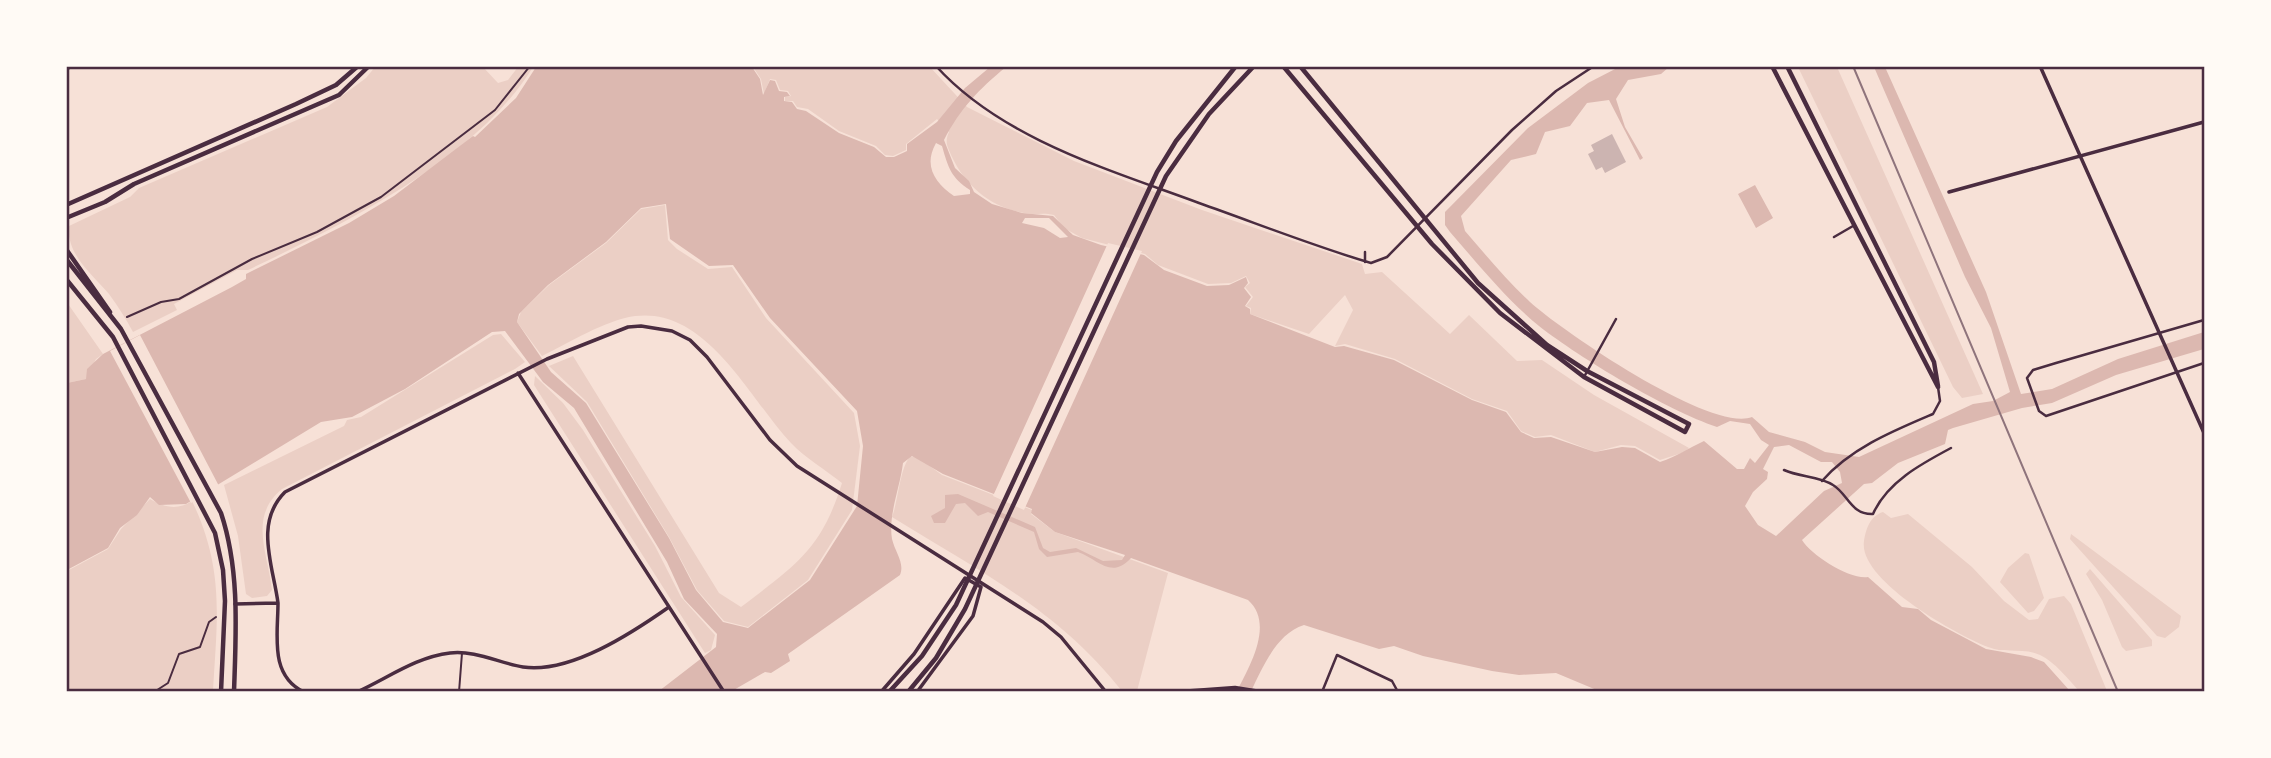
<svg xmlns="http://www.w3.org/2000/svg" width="2271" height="758" viewBox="0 0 2271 758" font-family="'Public Sans',sans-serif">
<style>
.green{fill:#ebcfc5}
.water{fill:#dcb8b0;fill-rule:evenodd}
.pier{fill:#f7e1d7}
.building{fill:#ccb4b1}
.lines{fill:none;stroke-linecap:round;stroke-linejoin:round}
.path{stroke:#4a2c40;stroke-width:2}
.pedestrian{stroke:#4a2c40;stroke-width:2}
.minor{stroke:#4a2c40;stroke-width:2.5}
.tertiary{stroke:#4a2c40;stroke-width:3.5}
.secondary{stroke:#4a2c40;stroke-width:4.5}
.primary{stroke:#4a2c40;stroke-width:4.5}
.rail{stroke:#8f747c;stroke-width:2}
.neatline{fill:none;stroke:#4a2c40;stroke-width:2.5}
</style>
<rect width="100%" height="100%" fill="#f7e1d7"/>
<path class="green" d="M375,67H483L498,83L508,80L518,67H533C476,160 344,224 248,270H237L174,304L177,310L133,332C126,319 118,306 109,294C92,274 66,254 69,226L130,197L139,188L327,107L366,78Z
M753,67H930L967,107L1074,161L1202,210L1362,264L1365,274L1382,272L1450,334L1469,315L1517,361L1542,360L1594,395L1689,448L1685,452L1660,460L1635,446L1621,445L1595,452L1551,435L1535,437L1521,431L1507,411L1472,399L1395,359L1345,344L1335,346L1353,310L1345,295L1309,334L1250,314L1251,308L1246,306L1253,297L1245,287L1250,283L1246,276L1231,283L1208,284L1158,265L1145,254L1082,238L1064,228L1054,215C1046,213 1040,214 1032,214C996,211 967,189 952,157C948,147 944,143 949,132L937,119L906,144V150L893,156L885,155L876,146L839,131L808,109L797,107L793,101H785V97L791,96L788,91L780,90L776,80L770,79L764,94L761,79Z
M1798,67H1837L1983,394L1962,398L1953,387Z
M665,205L668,240L677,249L708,269L732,267L766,318L854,413L860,446L852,510L808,580L748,627L724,621L697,590L669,537L587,402L549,366L573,356L719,593L741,607C794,566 821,551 842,483C826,470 805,458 791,443C749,398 707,307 635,316C603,321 571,342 542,356L517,322L521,312L549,285L606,243L641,209Z
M66,301L103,354L96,359L86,379L67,383Z
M501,334L525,362L515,369L282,489C248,517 268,553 272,590L267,596L252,598L246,594L238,536L224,485L344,426L347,420L361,417L493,335Z
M535,376L563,403L583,430L655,546L681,597L715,635L711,650L705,653L534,385Z
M916,456L942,475L1032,510L1031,514L1055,532L1168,573L1137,691H1122C1056,608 980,572 892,517C898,502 900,467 910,457Z
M150,499C164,507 177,511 192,501C225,570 217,619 213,691L67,692V571L108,549L121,529Z
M1883,512L1891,518L1908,514L1972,567L2004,601L2029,620L2038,619L2049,599L2064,596L2071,604L2107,691H2079C2068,679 2055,662 2040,655C2023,647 2004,654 1988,647C1955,634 1858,580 1864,541C1866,529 1870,516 1883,512Z
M2071,534L2181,616L2179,627L2165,638L2157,636L2070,539Z
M2025,553L2029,554L2044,598L2034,611L2028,613L2000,582L2008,568Z
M2090,569L2152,640V646L2126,651L2122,647L2102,600L2086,574Z"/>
<path class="water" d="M536,67H752L760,79L763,95L770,80L775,81L779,91L787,92L790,96L784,97V101L792,102L797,109L806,111L839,133L874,147L886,157H894L907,151V144L937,122L965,88L990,67H1006C979,89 960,109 944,140L955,168L969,181L974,192L992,204L1022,213L1053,216L1073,235L1101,245L1144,255L1164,270L1207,286L1229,285L1246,277L1248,283L1244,288L1251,297L1245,306L1250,309V314L1335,347L1344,346L1394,360L1472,400L1506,412L1521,432L1534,438L1551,437L1595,452L1622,447L1635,448L1660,462C1678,456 1687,449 1704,441L1737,469H1744L1750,458L1755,463L1769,445L1761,440L1750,424L1730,421L1717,427C1667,410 1581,359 1539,326C1506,299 1478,264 1450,232L1445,225V212L1528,128L1588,83L1619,67H1669L1661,74L1628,80L1616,99L1625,127L1643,158L1640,160L1609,100L1587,103L1570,126L1545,132L1536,154L1511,160L1461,216L1465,231C1486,255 1506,280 1530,302C1562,331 1711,433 1752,417L1769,432L1805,442L1825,452L1859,457L1973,404L1993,401L2010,392L1991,328L1965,277L1874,67H1885L1986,292L2021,394L2052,389L2118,359L2204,332V349L2116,375L2052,403L2022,408L1953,428L1948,430L1945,444L1898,463L1872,483L1864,484L1802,540C1811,555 1850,580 1868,577L1902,607L1918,609L1931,620L1986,649L2031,657L2044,662L2070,691H1599L1556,673L1519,675L1492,671L1423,656L1394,646L1379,649L1304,625C1276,634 1263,667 1251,691H1237C1249,667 1275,624 1248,600L1131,558C1111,580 1098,559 1078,552L1047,557L1039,549L1034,532L988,512L978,516L965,503L956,504L945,523H934L931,516L945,508V495L958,494L1035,527L1043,548L1050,552L1076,548L1103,561L1122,560L1125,555L1055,532L1031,513L1032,509L943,474L912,456L903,463C900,488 888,515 892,539C895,552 905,563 900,575L788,654L790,661L771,673L765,672L732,691H659L716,647L717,634L684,599L667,562L574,408L543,382L505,331L492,332L405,389L352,417L321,422L186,504L159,505L150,497L137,515L120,528L108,548L67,570V383L86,379L87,369L103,354L232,287L246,279V274L349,223L394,196L473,136L475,137L516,98ZM936,143L942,146C948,167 951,178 970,190V194L954,196C935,183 923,166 936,143ZM666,204L670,239L709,266L733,265L770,318L857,411L863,446L857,506L810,580L748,628L723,622L696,590L669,538L586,403L551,372L517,322L519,314L548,285L606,242L641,208ZM1025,218H1049L1068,237L1060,238L1044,228L1022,223ZM1789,445L1821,462H1832L1840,472L1842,483L1824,491L1776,536L1758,525L1745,506L1753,492L1767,479L1768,472L1763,469L1774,447Z
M1755,185L1773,218L1756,228L1738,194Z"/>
<path class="pier" d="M1108,243L1142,251L1024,510L993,496Z
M140,335L220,488L191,503L110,351Z"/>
<path class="building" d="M1612,134L1626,162L1605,173L1602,167L1596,170L1588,154L1594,151L1591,145Z"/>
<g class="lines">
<path class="path" d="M127,317L161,302L179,299L252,259L317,232L381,197L495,110L530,66
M154,692L168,683L179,654L200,647L209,622L216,617"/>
<path class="pedestrian" d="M459,692L462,653"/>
<path class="minor" d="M936,66C1002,139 1110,170 1199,203C1256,223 1313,246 1371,263L1387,257L1512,130L1556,91L1594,66
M1834,237L1853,226
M1365,252V262
M2204,320L2056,363L2033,370L2027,378L2039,411L2046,416L2204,363
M1584,377L1616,319
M1784,470C1799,477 1820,476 1833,485C1848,494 1851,515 1873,514C1887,482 1921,464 1951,448
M1822,481C1851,448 1893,431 1933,414L1940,401L1938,387
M1322,692L1337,655L1392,681L1398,692"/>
<path class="tertiary" d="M2040,66L2204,433
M66,69L73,66
M1949,192L2204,122
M518,373L724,692
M278,603C278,635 269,675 304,692
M235,604L278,603C273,565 254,523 285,492L547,359L628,327L641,326L672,331L690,340L707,357L770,440L797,466L1043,622L1061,637L1106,692
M357,692C388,678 416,657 450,653C475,650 499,663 523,667C570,674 632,633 669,607
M881,692L914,654L965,578L981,587L973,616L917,692"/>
<path class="secondary" d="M1283,66L1432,244L1500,313L1584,377L1685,432L1689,424L1587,371L1547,345L1478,283L1300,66
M1772,66L1938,387
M1787,66L1934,362L1938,386
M66,205L296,104L336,85L358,66
M66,218L105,202L134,184L339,95L369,66
M1180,692L1235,688L1260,692"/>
<path class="primary" d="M66,249L110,312
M66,259L121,329L221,513C240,570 236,632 234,692
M66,279L113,337L215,533L223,570L225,601L221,692
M889,692L922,656L956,605L1157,172L1176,141L1236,66
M908,692L936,658L965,609L1166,176L1209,114L1254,66"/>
<path class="rail" d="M1853,66L2118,692"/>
</g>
<rect width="2271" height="758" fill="none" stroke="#fffaf5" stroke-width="136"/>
<rect x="68" y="68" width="2135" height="622" class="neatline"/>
</svg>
